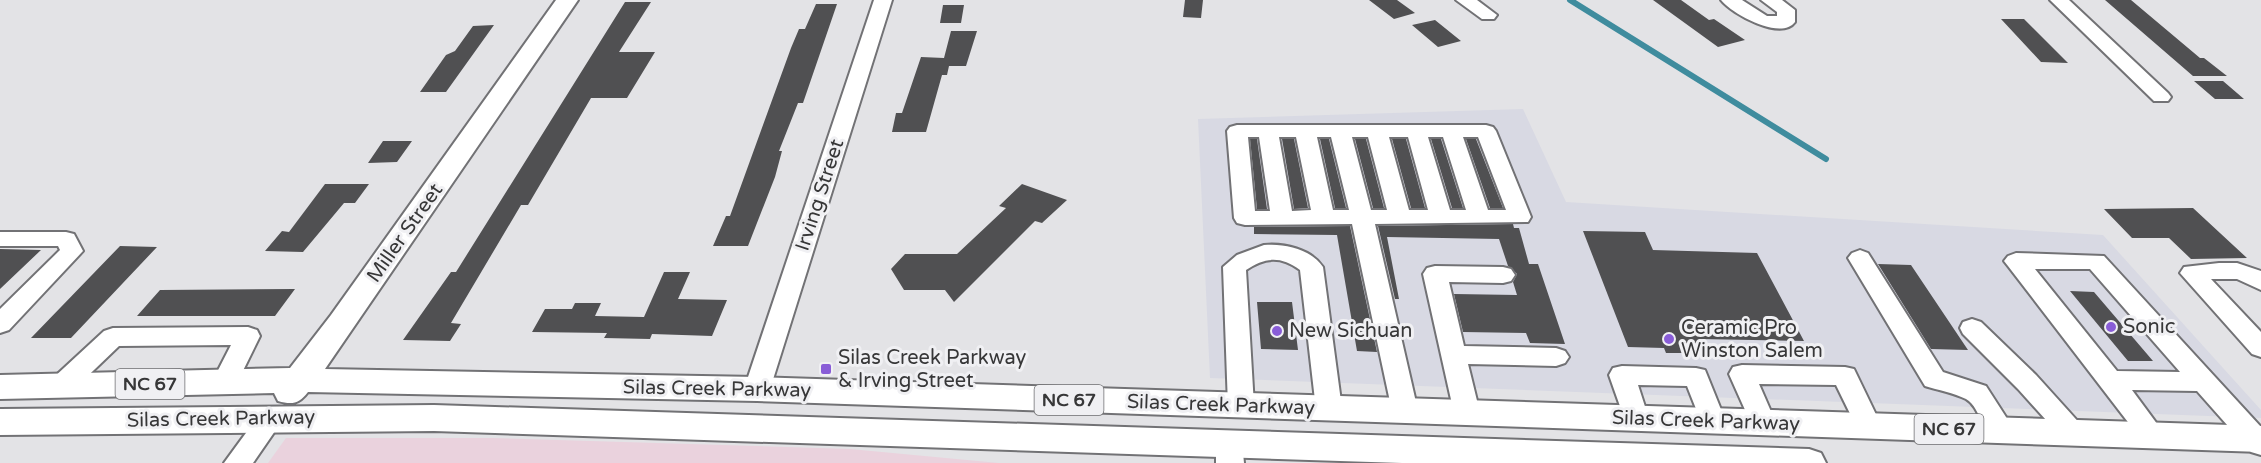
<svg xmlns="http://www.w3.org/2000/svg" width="2261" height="463" viewBox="0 0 2261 463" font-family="'Varela Round',sans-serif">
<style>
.built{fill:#d8d9e3}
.education{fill:#ead2dd}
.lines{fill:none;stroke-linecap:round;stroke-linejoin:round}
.stream{stroke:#3f8c9e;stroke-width:6}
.building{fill:#505052}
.minor-casing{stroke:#727275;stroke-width:4}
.major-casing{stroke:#727275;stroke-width:4}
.minor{fill:#fff;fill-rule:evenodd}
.major{fill:#fff;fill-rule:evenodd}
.poi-dot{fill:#895dd7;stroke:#f0f0f3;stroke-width:2}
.labels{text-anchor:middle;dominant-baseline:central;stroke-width:6;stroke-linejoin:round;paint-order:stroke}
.shield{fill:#f0f0f3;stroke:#6e6e70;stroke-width:1.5}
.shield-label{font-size:18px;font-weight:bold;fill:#373738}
.street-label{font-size:20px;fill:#373738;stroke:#f0f0f3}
.poi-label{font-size:20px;fill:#373738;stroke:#f0f0f3;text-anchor:start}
</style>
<rect width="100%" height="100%" fill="#e3e3e6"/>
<path class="built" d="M1523,109L1566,202L2103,235L2261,410V418L1210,378L1198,119Z"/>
<path class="education" d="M286,438H492L850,449L999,463H268Z"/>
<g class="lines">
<path class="stream" d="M1570,0L1826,159"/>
</g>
<path class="building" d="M1185,0H1203L1201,18L1183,17Z
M1369,0H1397L1415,13L1394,19Z
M1653,0H1681L1709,20L1714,19L1745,40L1718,47Z
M2105,0H2131L2200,58H2204L2227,76H2193Z
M625,2H651L619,52H655L627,98H591L528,205H521L451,323L461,324L450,341L403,340L451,272H456Z
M816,4H837L803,103H798L779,151H782L775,177L748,246H713L726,216H730L791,48L799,29H805Z
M943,5H964L961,23H940Z
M2001,19H2024L2068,63L2041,62Z
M1435,20L1461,41L1438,47L1412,25Z
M494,25L446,92H420L446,55L455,51L473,26Z
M951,31H977L966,66H949L947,75H942L926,132H892L896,113H902L921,57L944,58Z
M2194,81H2223L2244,99H2215Z
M1250,139H1257L1267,209H1257Z
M1282,139H1294L1308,208L1294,209Z
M1320,139H1329L1346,208H1335Z
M1355,139H1366L1384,208H1373Z
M1392,139H1406L1425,208H1411Z
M1431,139H1441L1463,208H1452Z
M1466,139H1476L1503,208H1490Z
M383,141H412L397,162L368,163Z
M325,184H369L355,203H344L303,252L265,251L282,231L289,232Z
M1022,184L1067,200L1042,223L1035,221L954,302L945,290H904L891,269L905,254H957L1006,208L999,206Z
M2193,208L2247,258L2191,259L2169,238H2132L2104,209Z
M1513,224L1514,228H1519L1529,264H1538L1565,344L1530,343L1526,333L1463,332L1454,294L1517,295L1513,282L1517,274L1508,266L1499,239L1387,237L1399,299H1395L1378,226Z
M1350,226L1377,352L1357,351L1337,235L1254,234V227Z
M1583,231L1645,232L1653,250L1757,253L1804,341L1699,339L1706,353H1666L1664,348L1628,347Z
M120,246L157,247L71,338H31Z
M0,249L41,250L0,289Z
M1878,264L1911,265L1968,350L1931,349Z
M664,272H690L678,299L727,300L712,336L652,334L650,339L604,338L607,333L532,332L545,309H572L575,303H601L595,316L644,317Z
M295,289L275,316H137L160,290Z
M2070,291L2094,292L2153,361H2128Z
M1257,302H1292L1298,350L1261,349Z"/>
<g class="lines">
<defs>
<path id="minor" d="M874,0H892L770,389L766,396L757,399L748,396L744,389Z
M1456,0H1477L1497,15L1494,19H1482Z
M1721,0H1742L1767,16H1777V12L1761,0H1782L1795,10V22C1781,41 1732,14 1721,0Z
M2050,0H2069L2168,93L2171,97L2168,101H2154Z
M1237,125H1486L1493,127L1496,131L1531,217L1528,222L1375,224L1418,411L1414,418L1405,421L1396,418L1392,411L1352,224L1245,225L1237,223L1234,218L1227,131L1230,127ZM1248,137H1259L1270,211H1255ZM1279,137H1296L1311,210L1292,211ZM1317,137H1331L1349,210H1333ZM1352,137H1368L1387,210H1371ZM1389,137H1408L1428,210H1409ZM1428,137H1443L1466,210H1450ZM1463,137H1478L1506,210H1488Z
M0,232H66L74,234L83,251L9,330L0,333V309L60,250L58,246H0Z
M1264,245C1284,243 1311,249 1323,267L1342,409L1338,416L1329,419L1320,416L1316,409L1300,270C1281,256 1265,257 1246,270L1254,406L1250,413L1241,416L1232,413L1228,406L1223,267L1237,255Z
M1860,250L1868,253L1943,372L1986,386L2015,431L2011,438C1980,448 1985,410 1966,399C1954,393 1938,390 1925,386L1848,258L1852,253Z
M2016,253L2104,256L2261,427V455L2251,452L2197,391L2132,390L2166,436L2162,443L2153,446L2144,443L2008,266L2004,261L2008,256ZM2035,269H2090L2180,372L2117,371Z
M2219,263H2237L2261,271V290L2237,279H2211L2261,332V357L2252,354L2180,273L2184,267Z
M1435,266L1503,267L1511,269L1515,275L1511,281L1503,283L1449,282L1464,346L1556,348L1565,351L1569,357L1565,363L1556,366L1468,364L1480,413L1476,420L1467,423L1458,420L1454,413L1423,274L1427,268Z
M1972,319L1981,322L2036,375L2083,427L2087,434L2083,441L2074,444L2065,441L2018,389L1963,334L1960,328L1963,322Z
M248,327L257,330L260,336L234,389L225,391L216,389L212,382L231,345L119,346L70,393L61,395L52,393L48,386L52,379L104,331L113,328Z
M1742,365L1845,367L1854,369L1882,427L1878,434L1869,437L1860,434L1836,385L1759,384L1776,423L1772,430L1763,433L1754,430L1729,374L1733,367Z
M1622,366L1696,368L1705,370L1726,422L1722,429L1713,432L1704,429L1687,386L1638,385L1649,419L1645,426L1636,429L1627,426L1609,375L1613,368Z
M271,408L280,411L284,418L253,463H224L262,411Z
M1229,433L1239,436L1242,443L1244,463H1216V443L1219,436Z"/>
<path id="major" d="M556,0H578L325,369L757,377L2261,426V452L757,401L308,392C299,404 292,405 278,401L274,393L0,399V375L290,368L331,315Z
M434,405L1809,449L1821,453L1826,463H1402L434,431L0,435V409Z"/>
</defs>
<use href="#minor" class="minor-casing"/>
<use href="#major" class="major-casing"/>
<use href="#minor" class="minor"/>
<use href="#major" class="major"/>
</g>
<g class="poi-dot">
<circle cx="2111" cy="327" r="6"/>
<circle cx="1277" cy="331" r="6"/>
<circle cx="1669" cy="339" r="6"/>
<rect x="820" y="363" width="12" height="12" rx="3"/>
</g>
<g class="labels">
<g class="shield">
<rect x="115.5" y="369" width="69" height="30" rx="4.5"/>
<rect x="1034.5" y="385" width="69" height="30" rx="4.5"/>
<rect x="1914.5" y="414" width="69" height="30" rx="4.5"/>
</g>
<g class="shield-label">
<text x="150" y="384">NC 67</text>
<text x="1069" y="400">NC 67</text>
<text x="1949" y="429">NC 67</text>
</g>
<g class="street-label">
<text transform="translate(820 195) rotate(-72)">Irving Street</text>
<text transform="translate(405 233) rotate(-55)">Miller Street</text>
<text transform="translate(717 389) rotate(1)">Silas Creek Parkway</text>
<text transform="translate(1221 405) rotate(2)">Silas Creek Parkway</text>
<text transform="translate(221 419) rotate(-1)">Silas Creek Parkway</text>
<text transform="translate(1706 421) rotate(2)">Silas Creek Parkway</text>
</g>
<g class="poi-label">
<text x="2123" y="327">Sonic</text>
<text x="1681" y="328">Ceramic Pro<tspan x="1681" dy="23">Winston Salem</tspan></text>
<text x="1289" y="331">New Sichuan</text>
<text x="838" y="358">Silas Creek Parkway<tspan x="838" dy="23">&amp; Irving Street</tspan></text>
</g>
</g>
</svg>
